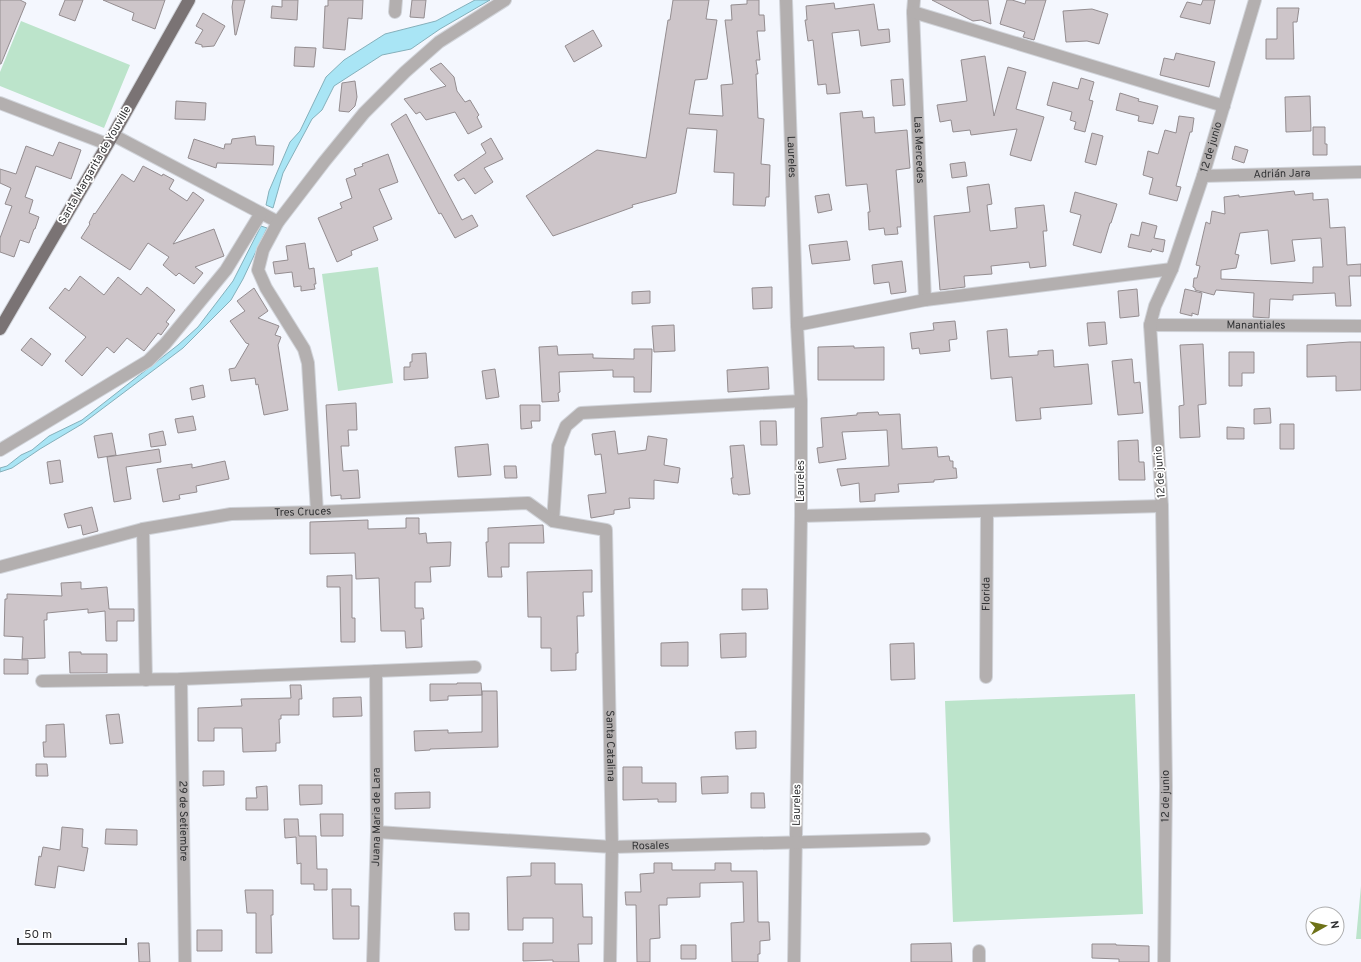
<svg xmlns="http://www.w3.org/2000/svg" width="1361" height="962" viewBox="0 0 1361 962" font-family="Overpass,sans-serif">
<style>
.green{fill:#bce4cb}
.water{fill:#a9e5f5;stroke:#85b0bb}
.building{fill:#cdc5c9;stroke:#948d90;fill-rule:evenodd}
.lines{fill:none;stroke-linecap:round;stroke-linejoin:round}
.minor-casing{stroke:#d1d4da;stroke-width:14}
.major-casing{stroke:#d1d4da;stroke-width:14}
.minor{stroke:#b3afaf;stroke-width:12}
.major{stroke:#7a7374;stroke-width:12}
.labels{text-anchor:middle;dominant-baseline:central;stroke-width:3.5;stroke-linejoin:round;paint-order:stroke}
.street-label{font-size:11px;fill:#323335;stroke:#fff}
</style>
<rect width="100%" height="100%" fill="#f4f7fe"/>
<path class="green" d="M21,21L130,65L104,128L0,86V72Z
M378,267L393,383L338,391L322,274Z
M1135,694L1143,914L953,922L945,701Z
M1361,886V939H1356Z"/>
<path class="water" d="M475,0H490L440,29L411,49L382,55L334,86L322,110L312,119L283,173L273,208L266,205L269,191L290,142L300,131L326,77L344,60L385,34L436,21Z
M261,226L267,228L243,279L231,300L183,348L82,424L40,449L12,468L0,472V468L7,466L21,455L32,450L49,436L82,420L178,345L198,327L233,281Z"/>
<path class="building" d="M0,0H20L26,3L1,64H0Z
M65,0H83L75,21L59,15Z
M103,0H165L155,29L132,20L134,13Z
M233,0H245L236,35H235L232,7Z
M282,0H298L297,20L271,18L272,6L282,7Z
M328,0H363L362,19L348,18L345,50L323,48L325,6H328Z
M412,0H426L424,18L410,17Z
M673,0H709L706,19L717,20L707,79L695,80L689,114L723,116L721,85L733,84L725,20H732L731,5L747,4V0H759V15H764L765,31H757L760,60H756L758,74H756L758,118L764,119L761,164L770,165L769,197H766L765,206L733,205L734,173L714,172L717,130L687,128L676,193L632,205L633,207L553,236L526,196L597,150L646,158L668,20H670Z
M932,0H988L991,24L981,20L973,21Z
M1007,0H1012L1025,4L1026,0H1046L1034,40L1023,37L1025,32L1000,24Z
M1203,0H1215L1210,24L1180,17L1187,2L1201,5Z
M834,3L835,9L874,4L878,30L889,29L890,42L861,46L859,30L832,33L840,93L827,94L826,84L818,85L813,40L808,41L805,20H807L806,6Z
M1277,8H1299L1297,22H1293L1294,59H1266V39H1277Z
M1092,9L1108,14L1099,44L1087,41L1066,42L1063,11Z
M203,13L225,26L214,46L202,47V45L195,43L203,30L196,26Z
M593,30L602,46L574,62L565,46Z
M295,47L316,48L314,67L294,66Z
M1176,53L1215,62L1209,87L1160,75L1164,58L1174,60Z
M985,56L994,116L1008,67L1026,72L1016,109L1044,117L1031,161L1010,155L1017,129L971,135L970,130L953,132L951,120L940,122L937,105L967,101L961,60Z
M441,63L454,77L457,91L465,102L470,100L479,115L477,117L482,127L468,134L455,112L426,120L420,112L416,114L404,99L446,86L430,69Z
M1081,78L1094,82L1089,100L1093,101L1085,132L1074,129L1076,122L1070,120L1072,112L1047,105L1053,82L1078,89Z
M903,79L905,105L893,106L891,80Z
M355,81L357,97L355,106L349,112L339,111L342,83Z
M1120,93L1139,99L1138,101L1158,106L1153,124L1138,121L1139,116L1116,110Z
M1310,96L1311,131L1286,132L1285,97Z
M176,101L206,103L205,120L175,119Z
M862,111L863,118L874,117L875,133L907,130L910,168L896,170L901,227H897L898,234L885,235L884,228L869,230L868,212H870L867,184L846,186L840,113Z
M406,114L462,220L472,215L478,226L455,238L441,213L439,214L391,124Z
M1179,116L1194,118L1192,132H1190L1176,186L1181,187L1177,201L1149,194L1153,178L1143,175L1148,151L1158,154L1165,130L1176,133Z
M1313,127H1325V144H1327V155H1313Z
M1092,133L1103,136L1096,165L1085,162Z
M255,136L256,145L274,146L273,165L217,163L216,168L188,158L194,139L224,149L225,144H231L232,139Z
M491,138L503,159L484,168L493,182L475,194L464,178L458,181L454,175L486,153L481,144Z
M59,142L81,150L71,179L36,166L25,197L33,200L29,213L39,217L35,229H34L29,243L20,240L14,257L0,252V238L12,206L5,204L11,188L0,183V169L16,174L26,146L53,156Z
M1235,146L1248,150L1244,163L1232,159Z
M388,154L398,182L379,189L392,219L373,227L378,240L351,251L352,255L337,262L318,218L342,208L340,203L352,198L346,179L356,175L354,169L363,166L362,164Z
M965,162L967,176L952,178L950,164Z
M143,166L162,176L163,174L174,180L169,189L187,201L193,192L204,200L173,244L214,229L224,256L195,267L203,273L194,284L179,273L176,276L163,265L169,257L148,243L130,270L81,238L90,224L89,223L94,213L95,214L122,174L134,182Z
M989,184L992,204L987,205L990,231L1017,228L1015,208L1044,205L1047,231H1043L1046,266L1030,268L1029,262L991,266L992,274L964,276L965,287L940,290L934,216L970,212L967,187Z
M1294,191L1295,195L1313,193V200L1328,199L1330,228L1345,227L1347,265L1361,264V276H1349L1351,306H1336L1335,293L1293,295V300L1270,299L1269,318L1253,317L1254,293L1216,290L1214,295L1195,290V288L1193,287L1194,278H1197L1200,266L1196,265L1206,222L1210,224L1212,211L1225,214L1224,197L1239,195V197ZM1268,230L1271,264L1295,261L1292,240L1321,238L1323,267H1313V283L1221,279V270L1236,268L1239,255L1235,254L1240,233Z
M1075,192L1117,204L1111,223H1110L1101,253L1073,245L1081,215L1070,212Z
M829,194L832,210L818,213L815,196Z
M1142,222L1157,226L1154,238L1165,240L1163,252L1152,249L1151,252L1128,247L1131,234L1139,236Z
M847,241L850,260L812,264L809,245Z
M305,243L309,269L314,268L316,284H314L315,289L301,291V286L294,287L292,272L275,274L273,262L288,260L286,246Z
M902,261L906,292L891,294L889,282L874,284L872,265Z
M80,276L104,295L118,277L141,295L147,287L175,310L166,322L169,324L161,335L158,333L144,351L127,338L114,353L107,347L82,376L65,361L86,337L49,308L65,288L69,291Z
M772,287V308L753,309L752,288Z
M254,288L268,311L258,318L279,326L275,335L281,337L278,345L288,410L264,415L258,384L256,385L255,378L231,381L229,369L235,368L249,344L246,343L230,321L245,311L237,301Z
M1137,289L1139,316L1120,318L1118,291Z
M1185,289L1202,293L1198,315L1192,313V316L1180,313Z
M650,291V303L632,304V292Z
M955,321L957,339L949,340L950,351L920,354L919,348L912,349L910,333L934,330L933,323Z
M1105,322L1107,344L1089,346L1087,323Z
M674,325L675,351L654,352L652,326Z
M1007,329L1009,357L1038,355V351L1053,350L1054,367L1088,364L1092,404L1040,408L1041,419L1016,421L1012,377L991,379L987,331Z
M31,338L51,354L42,366L21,350Z
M1350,342H1361V390L1336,391V376L1307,377V345Z
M1203,344L1206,404L1198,405L1200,437L1180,438L1179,406L1184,405L1180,345Z
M557,346L558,355L593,354V358L634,359V349H652L651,392H634V377H613V370L559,372L560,392L558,393L559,401L542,402L539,347Z
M854,346V348L884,347V380H818V347Z
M1229,352H1254V373H1242V386H1229Z
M426,353L428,378L404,380V367H410V362H412V354Z
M1132,359L1134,383L1140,382L1143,413L1118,415L1112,361Z
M768,367L769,389L728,392L727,370Z
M495,369L499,397L486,399L482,371Z
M203,385L205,397L192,400L190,388Z
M356,403L357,430H348L349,446H341L343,471L358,470L360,498L341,499V495L331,496L326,405Z
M520,405H540V421H531L532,428L521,429Z
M1270,408L1271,423L1254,424V409Z
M878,412L879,415L900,414L902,449L937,447L938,457L949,456L950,461H953V468H956L957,478L934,480V482L898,484L899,492L875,494V501L860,502L859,483L841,486L837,469L889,466L887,430L842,432L846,459L819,463L817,448L823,447L821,418L857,415V413Z
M193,416L196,430L178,433L175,419Z
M760,421H776L777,445H761Z
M1280,424H1294V449H1280Z
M1227,427L1244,428V439H1227Z
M163,431L166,445L151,447L149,434Z
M615,431L618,454L646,450L648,436L667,439L664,465L680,468L678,483L654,480V499L629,498L630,508L614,510V514L591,518L588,495L606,493L601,454L595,455L592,434Z
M112,433L116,455L98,458L94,436Z
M1138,440L1139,462H1144L1145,480H1119L1118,441Z
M488,444L491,475L458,477L455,447Z
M744,445L750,494L738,495V494H733L731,478H733L730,446Z
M159,449L161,462L126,467L131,499L114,502L107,457Z
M60,460L63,482L50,484L47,462Z
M225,461L229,479L196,486L197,492L179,495L180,499L163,502L157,469L192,464V468Z
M504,466H516L517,478H505Z
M92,507L98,531L83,535L81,525L68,528L64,514Z
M406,518H419V534L426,533L427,543L451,542L450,566L430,567L431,582H415V608H423L424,619H421L422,647L406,648L405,631H381L379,578L356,579L355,553L310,554V522L368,520V529L406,528Z
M543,525L544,543H509V567H501L502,577H488L486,542H488V528Z
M592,570V592H583L584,616H577L578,653H576V670L551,671V648H541V617H528L527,572Z
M352,575V618H355V642H341L340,587H327V576Z
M81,582V589L107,587L109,609H134V621H117V641H106L105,611L88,613V609L47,613V620H44L45,658L22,659L23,637L4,636L5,599H7V594L62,596L61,583Z
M742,589H767L768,609L742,610Z
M746,633V657L721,658L720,634Z
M688,642V666H661V643Z
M914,643L915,679L891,680L890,644Z
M69,652H81V654H107V673H70Z
M4,659L28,660V674H4Z
M457,683H481L482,695L448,696V700L430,701V684H457Z
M290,685H301L302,699H299V715H281V719H279L280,743H276V751L243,752L242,728H214V741H198V708L242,706L241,699L291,698Z
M482,691H497L498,747L430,749V750L415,751L414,731L448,730V733L482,732Z
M361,697L362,716L333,717V698Z
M119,714L123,743L110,744L106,715Z
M64,724L66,757H44L43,742H46V725Z
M756,731V748L736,749L735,732Z
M36,764H47L48,776H36Z
M623,767H642V783H676V802H658V799L623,800Z
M203,771H224V785L203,786Z
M728,776V793L702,794L701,777Z
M299,785H322V804L300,805Z
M267,786L268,810H246V798H257L256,787Z
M430,792V808L395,809V793Z
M751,793H764L765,808H751Z
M320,814H343V836H321Z
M284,819H298L299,836H316L317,869H327V890H314V884H301V863L297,864L296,837L285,838Z
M62,827L83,829L82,847L88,848L84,871L58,866L55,888L35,885L39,856L41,857L43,847L60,850Z
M106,829L137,830V845L105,844Z
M531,863H555V884H582L583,917H592V944H578L579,962H553V960L523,961V943H553V918H523V930H508L507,877L531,876Z
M654,863H672V870H715V863H731V871H757L758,922H769L770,940L760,941V954H758V962H732L731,923L744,922L743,882L700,883V897L667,898V905H659L660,938L650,939V962H637L636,905H626L625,892H641L640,874L654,873Z
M332,889H351V906H359V939H333Z
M245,890H273V915H271L272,953H256V913H247Z
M454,913H469V930H455Z
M197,930H222V951H197Z
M138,943H149L150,962H139Z
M951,943L952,962H911V944Z
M1092,944H1116V945L1149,946V962H1119V959L1092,958Z
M681,945H696V959H681Z"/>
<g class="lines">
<defs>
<g id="minor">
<path id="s1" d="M786,0L797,325L801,401V516L794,962"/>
<path id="s2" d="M914,0L913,12L925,300"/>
<path d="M395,12L396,0"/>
<path d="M913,12L1224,106"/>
<path d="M0,103L107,144"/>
<path d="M113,135L278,222"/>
<path id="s3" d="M1203,176L1361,172"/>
<path d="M797,325L925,300L1172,269"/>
<path id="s4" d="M1150,325L1361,326"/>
<path d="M0,450L148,361L165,344L226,270L261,213"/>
<path d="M317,512L308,363L304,349L266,288L258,270L263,250L278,222L324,162L364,113L405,72L439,42L505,0"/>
<path d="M801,516L1162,506"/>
<path d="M553,521L558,446L566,426L581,413L801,401"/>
<path d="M143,529L146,680"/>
<path id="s5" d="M0,567L143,529L231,514L317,512L528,503L553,521L606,530L612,847L610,962"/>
<path id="s6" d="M986,677L987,511"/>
<path id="s7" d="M181,679L185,962"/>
<path d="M42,681L181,679L475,667"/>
<path id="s8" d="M377,832L612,847L924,839"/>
<path id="s9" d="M373,962L377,832L376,671"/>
<path d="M979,962V951"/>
<path id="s10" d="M1164,962L1166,786L1162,506L1150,325L1155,306L1172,269L1203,176L1255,0"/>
</g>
<path id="major" d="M0,329L113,135L189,0"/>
</defs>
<use href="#minor" class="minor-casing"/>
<use href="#major" class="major-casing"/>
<use href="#minor" class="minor"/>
<use href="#major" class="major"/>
</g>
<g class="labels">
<g class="street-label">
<text stroke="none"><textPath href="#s10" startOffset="826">12 de junio</textPath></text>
<text stroke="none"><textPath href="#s2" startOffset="150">Las Mercedes</textPath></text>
<text stroke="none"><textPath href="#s1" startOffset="157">Laureles</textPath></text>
<text transform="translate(95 165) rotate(-60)">Santa Margarita de Youville</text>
<text stroke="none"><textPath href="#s3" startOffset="79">Adrián Jara</textPath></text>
<text stroke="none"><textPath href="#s4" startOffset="106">Manantiales</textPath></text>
<text transform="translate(1160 472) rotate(-94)">12 de junio</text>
<text transform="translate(801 481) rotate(-90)">Laureles</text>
<text stroke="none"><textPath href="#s5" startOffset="309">Tres Cruces</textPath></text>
<text stroke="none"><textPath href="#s6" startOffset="83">Florida</textPath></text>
<text stroke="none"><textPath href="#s5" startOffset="835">Santa Catalina</textPath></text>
<text stroke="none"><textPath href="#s10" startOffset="166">12 de junio</textPath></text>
<text transform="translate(797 805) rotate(-89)">Laureles</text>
<text stroke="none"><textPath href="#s9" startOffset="145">Juana Maria de Lara</textPath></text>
<text stroke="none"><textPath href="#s7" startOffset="142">29 de Setiembre</textPath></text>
<text stroke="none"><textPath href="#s8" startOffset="274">Rosales</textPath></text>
</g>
</g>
<g transform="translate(1325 926) rotate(82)"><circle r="19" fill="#ffffff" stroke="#adadae"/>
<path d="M0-3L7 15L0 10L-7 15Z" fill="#6e7218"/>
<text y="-6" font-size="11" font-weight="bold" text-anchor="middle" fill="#323335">N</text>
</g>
<path d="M18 938v6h108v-6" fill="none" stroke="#323335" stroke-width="2"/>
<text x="24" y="938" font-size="12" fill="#323335" stroke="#ffffff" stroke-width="3" paint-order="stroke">50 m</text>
</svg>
